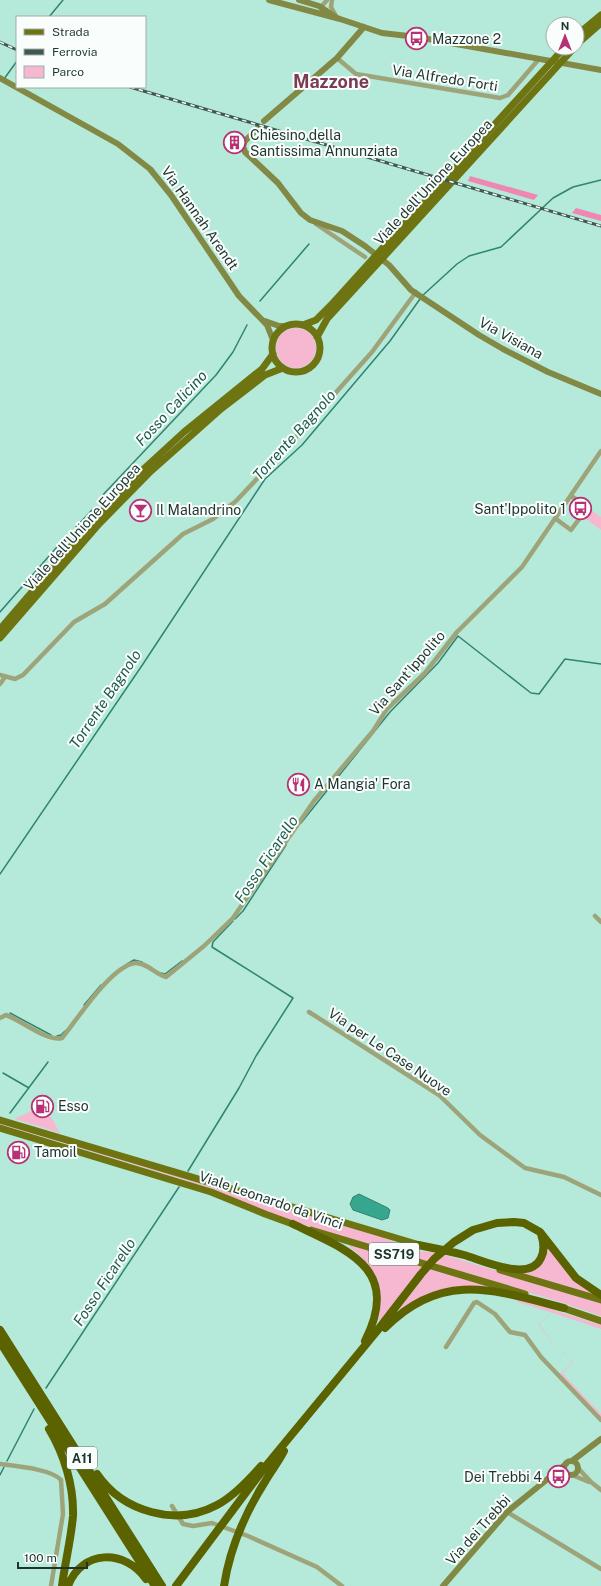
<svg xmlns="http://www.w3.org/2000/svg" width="601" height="1586" viewBox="0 0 601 1586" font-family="'Public Sans',sans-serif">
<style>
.green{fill:#f6b8d0}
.forest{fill:#ef87b2}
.water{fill:#36a78e;stroke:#2f8471}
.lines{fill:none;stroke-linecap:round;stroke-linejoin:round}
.stream{stroke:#2f8471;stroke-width:1.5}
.street{stroke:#9ea479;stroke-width:4.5}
.secondary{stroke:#818945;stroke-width:6}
.primary{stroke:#6d7411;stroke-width:7}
.highway{stroke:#5b6200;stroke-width:8}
.rail-casing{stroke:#3e5951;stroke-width:3}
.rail{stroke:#f9fefc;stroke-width:1.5;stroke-dasharray:4.5;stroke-linecap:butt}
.labels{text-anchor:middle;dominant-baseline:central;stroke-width:4;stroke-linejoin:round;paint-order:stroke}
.shield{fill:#f9fefc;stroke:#60716c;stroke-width:1}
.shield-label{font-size:13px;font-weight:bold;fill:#1f342e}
.poi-label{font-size:14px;fill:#1f342e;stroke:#f9fefc;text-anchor:start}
.street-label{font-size:14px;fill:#1f342e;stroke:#f9fefc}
.water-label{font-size:15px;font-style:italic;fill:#1f5b4d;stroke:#f9fefc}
.district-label{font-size:18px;font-weight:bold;fill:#7d3a57;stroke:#f9fefc}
</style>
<rect width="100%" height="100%" fill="#b5e9d9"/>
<path class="green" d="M276 348a20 20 0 1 1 40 0a20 20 0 1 1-40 0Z
M588,508L601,517V530L582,516Z
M31,1111L51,1117L60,1133L15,1119Z
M0,1123L385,1238L415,1251L435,1252L601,1303V1316L560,1302L282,1218L211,1188L0,1124Z
M547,1242L596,1295L520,1273L527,1271Z
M350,1245L492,1287H466L402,1312L400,1308L423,1278L381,1321L378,1320C386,1292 373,1262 349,1247Z
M513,1297L601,1325V1329L553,1313L539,1324L561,1354L563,1352L573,1362L563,1372V1374L601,1414V1418L560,1374L572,1362L564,1352L561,1354L538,1324L553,1313L518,1302Z"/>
<path class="forest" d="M470,176L538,195L534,200L468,181Z
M576,208L601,215V221L572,213Z"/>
<path class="water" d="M359,1194L388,1208L390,1210L388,1218L382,1220L353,1210L350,1204L353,1197Z"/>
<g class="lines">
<path class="stream" d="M49,17L63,0
M4,79L17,61
M422,296L457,264L469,256L501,247L553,198L573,187L601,180
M260,301L309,244
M100,498L216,375L233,352L247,325
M76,527L92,510
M0,612L64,539
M301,823L390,712L438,663L458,636L531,693L539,694L565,659L601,664
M0,874L143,664L265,479L302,445L390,341L420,299
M235,919L243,911L286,845
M127,964L134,960L142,962
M161,973L165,974L182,961
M84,1005L101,985
M10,1013L51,1035
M57,1036L61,1035L65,1031
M3,1073L29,1088
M10,1113L48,1062
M188,1171L239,1088L256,1056L293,998L212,947L213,942L233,921
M46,1388L179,1187
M7,1461L34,1409
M0,1475L4,1467"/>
<path class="street" d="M332,0L331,7L336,16
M321,7L327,0
M337,58L356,74L500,98L508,95L539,59
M316,224L365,257
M556,519L571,530L588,507L571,496
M0,675L15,679L23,675L74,622L105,604L183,534L213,519L236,501L289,445L372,352L416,292
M0,684L5,677
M595,916L601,922
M309,1012L439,1095L480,1135L525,1168L564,1177L601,1195
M0,1018L6,1015C21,1020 47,1042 62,1038C77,1020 111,966 135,963C146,962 155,974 166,977L204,946L233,918L314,801L373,731L387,709L425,673L457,632L522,567L601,451
M446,1347L474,1303L477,1302L495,1314L510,1332L525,1335L541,1357L601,1420
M0,1464C15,1466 52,1469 61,1480L63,1514L51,1586
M578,1468L591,1482L601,1490
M572,1475L589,1482
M172,1506L183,1524L193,1526L212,1523L248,1536L317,1567L342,1586
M507,1512L601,1569"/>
<path class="secondary" d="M269,0L340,19L382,33L417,37L601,70
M299,0L319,6L337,18
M0,78L118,144L150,169L171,195L239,296L267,325L273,340
M264,121L337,58L364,27
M259,127L245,141L243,146L245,152L278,183L301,213L310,220L342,231L365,246L389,265L411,290L479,335L503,349L548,372L601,394
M265,321L279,326H287
M572,1461L601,1439
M564 1468a7 7 0 1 1 14 0a7 7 0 1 1-14 0Z
M443,1586L507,1512L566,1464"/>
<path class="primary" d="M577,35L601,15
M577,44L601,23
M272 348a24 24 0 1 1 48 0a24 24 0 1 1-48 0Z
M303,325L316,320L331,305L564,48
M317,337L327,319L574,48
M0,629L86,529L136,476L184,432L262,369L273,354
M0,638L99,524L149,473L221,409L265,375L283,368
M0,1120L423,1246
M0,1128L211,1192L265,1214L298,1226
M311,1230L525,1294
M500,1270L601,1300
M560,1307L601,1321"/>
<path class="highway" d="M293,1224C347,1250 402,1268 365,1341
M418,1245C433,1248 449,1251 464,1255C482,1260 530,1283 541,1258C545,1250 544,1243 541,1234
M385,1328C442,1270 495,1290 564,1308
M0,1330L162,1586
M0,1342L155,1586
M49,1429C64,1454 74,1486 73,1516C71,1539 65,1563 62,1586
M97,1474C123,1512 176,1527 217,1505C234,1496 248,1481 261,1466
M68,1586C82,1549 125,1549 146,1579
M176,1586L265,1467L377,1331L421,1274L434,1259L454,1242L473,1230L497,1223L514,1222L524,1223L540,1232L576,1278L601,1295
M224,1586C230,1547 245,1513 266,1480C272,1470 279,1461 284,1451"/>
<defs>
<path id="rail" d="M0,42L17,50
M130,87L601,226"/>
</defs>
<use href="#rail" class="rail-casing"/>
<use href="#rail" class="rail"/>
</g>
<defs>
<symbol id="bus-ring" viewBox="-11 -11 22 22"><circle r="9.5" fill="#f9fefc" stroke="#b73174" stroke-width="1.5"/><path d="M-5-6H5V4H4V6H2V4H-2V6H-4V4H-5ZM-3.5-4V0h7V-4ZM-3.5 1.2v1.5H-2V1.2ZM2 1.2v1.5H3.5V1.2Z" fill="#b73174"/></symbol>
<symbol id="building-ring" viewBox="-11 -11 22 22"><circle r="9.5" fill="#f9fefc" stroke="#b73174" stroke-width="1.5"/><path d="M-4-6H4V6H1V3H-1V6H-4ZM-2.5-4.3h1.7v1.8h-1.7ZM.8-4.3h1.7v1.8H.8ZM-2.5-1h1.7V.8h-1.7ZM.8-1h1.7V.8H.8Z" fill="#b73174"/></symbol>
<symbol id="bar-ring" viewBox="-11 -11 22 22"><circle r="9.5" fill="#f9fefc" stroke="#b73174" stroke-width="1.5"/><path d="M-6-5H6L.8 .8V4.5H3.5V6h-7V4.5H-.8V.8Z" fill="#b73174"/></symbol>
<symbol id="restaurant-ring" viewBox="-11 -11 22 22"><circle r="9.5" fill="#f9fefc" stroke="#b73174" stroke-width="1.5"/><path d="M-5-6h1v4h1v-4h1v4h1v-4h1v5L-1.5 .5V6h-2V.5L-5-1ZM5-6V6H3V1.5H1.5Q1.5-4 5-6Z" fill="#b73174"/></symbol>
<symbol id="fuel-ring" viewBox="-11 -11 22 22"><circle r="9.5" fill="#f9fefc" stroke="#b73174" stroke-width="1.5"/><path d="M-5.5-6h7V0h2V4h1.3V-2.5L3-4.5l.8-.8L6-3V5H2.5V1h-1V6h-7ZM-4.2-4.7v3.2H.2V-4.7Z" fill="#b73174"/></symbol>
</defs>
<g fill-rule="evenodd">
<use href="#bus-ring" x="404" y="26" width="25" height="25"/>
<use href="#building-ring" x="222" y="130" width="25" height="25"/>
<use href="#bus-ring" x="568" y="496" width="25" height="25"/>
<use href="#bar-ring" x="128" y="498" width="25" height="25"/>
<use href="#restaurant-ring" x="286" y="772" width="25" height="25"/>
<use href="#fuel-ring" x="30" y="1094" width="25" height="25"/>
<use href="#fuel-ring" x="6" y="1140" width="25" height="25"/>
<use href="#bus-ring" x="546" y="1464" width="25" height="25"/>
</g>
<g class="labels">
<g class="shield">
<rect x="369" y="1243" width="50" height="22" rx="3"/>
<rect x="67" y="1447" width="30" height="22" rx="3"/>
</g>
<g class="shield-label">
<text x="394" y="1254">SS719</text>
<text x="82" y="1458">A11</text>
</g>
<g class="poi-label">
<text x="432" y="39">Mazzone 2</text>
<text x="250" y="135">Chiesino della<tspan x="250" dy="16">Santissima Annunziata</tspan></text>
<text x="566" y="509" text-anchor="end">Sant'Ippolito 1</text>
<text x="156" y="510">Il Malandrino</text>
<text x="314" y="784">A Mangia' Fora</text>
<text x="58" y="1106">Esso</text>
<text x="34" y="1152">Tamoil</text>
<text x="542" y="1477" text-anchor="end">Dei Trebbi 4</text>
</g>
<g class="street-label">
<text transform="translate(445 78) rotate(9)">Via Alfredo Forti</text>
<text transform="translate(433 182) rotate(-47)">Viale dell'Unione Europea</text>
<text transform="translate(200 218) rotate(55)">Via Hannah Arendt</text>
<text transform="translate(511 338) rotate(29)">Via Visiana</text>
<text transform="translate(82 527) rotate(-48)">Viale dell'Unione Europea</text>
<text transform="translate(407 673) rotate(-49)">Via Sant'Ippolito</text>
<text transform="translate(390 1052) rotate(34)">Via per Le Case Nuove</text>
<text transform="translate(271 1200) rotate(19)">Viale Leonardo da Vinci</text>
<text transform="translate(478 1530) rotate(-48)">Via dei Trebbi</text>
</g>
<g class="water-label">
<text transform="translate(171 408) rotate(-47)">Fosso Calicino</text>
<text transform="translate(294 435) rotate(-48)">Torrente Bagnolo</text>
<text transform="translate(105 699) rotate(-56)">Torrente Bagnolo</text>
<text transform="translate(266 859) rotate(-56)">Fosso Ficarello</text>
<text transform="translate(104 1282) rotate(-57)">Fosso Ficarello</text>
</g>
<g class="district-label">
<text x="331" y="81">Mazzone</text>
</g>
</g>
<rect x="16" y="16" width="130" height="72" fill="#f9fefc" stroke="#a2adaa"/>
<rect x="24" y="29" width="20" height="6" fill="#6d7411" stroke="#a2adaa"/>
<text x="52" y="36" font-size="12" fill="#1f342e">Strada</text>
<rect x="24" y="49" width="20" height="6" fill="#3e5951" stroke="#a2adaa"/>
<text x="52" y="56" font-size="12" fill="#1f342e">Ferrovia</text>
<rect x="24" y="66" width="20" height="12" fill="#f6b8d0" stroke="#a2adaa"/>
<text x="52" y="76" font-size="12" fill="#1f342e">Parco</text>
<g transform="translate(565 36)"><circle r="19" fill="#f9fefc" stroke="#a2adaa"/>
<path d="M0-3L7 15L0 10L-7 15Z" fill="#b73174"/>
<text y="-6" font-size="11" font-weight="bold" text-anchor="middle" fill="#1f342e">N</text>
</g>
<path d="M18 1562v6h69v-6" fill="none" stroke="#1f342e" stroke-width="2"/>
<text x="24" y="1562" font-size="12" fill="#1f342e" stroke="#f9fefc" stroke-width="3" paint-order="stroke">100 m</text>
</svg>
